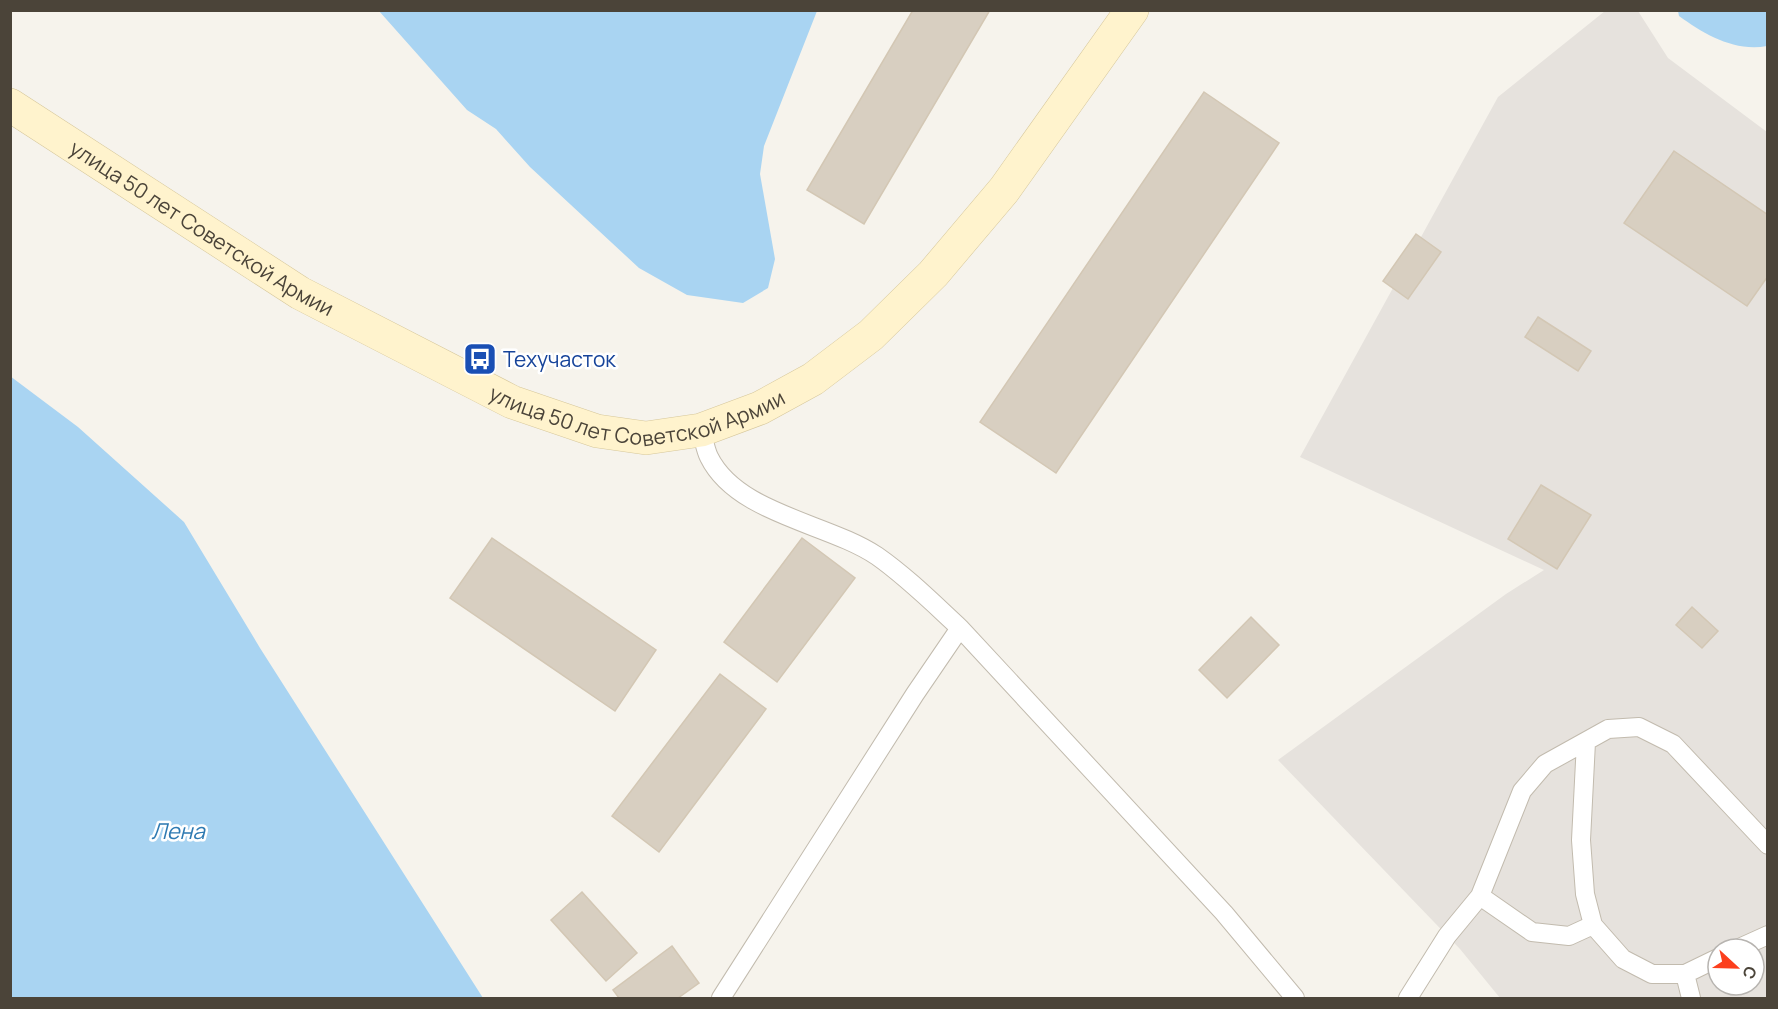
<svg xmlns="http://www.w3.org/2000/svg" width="1778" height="1009" viewBox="0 0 1778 1009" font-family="Manrope,sans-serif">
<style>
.industrial{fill:#e6e2dd;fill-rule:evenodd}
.water{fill:#a9d4f2}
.building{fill:#d8cfc1;stroke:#d3c7b4;stroke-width:1.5}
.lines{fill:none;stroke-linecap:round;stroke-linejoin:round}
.service-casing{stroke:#c2bbae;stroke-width:20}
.secondary-casing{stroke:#d6c79b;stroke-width:34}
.service{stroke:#fff;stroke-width:18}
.secondary{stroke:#fff3cd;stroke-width:33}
.labels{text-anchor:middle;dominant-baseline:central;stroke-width:5;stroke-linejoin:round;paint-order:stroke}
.street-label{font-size:21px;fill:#4b4439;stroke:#fff}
.transit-label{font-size:21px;fill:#164399;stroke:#fff;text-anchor:start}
.water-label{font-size:22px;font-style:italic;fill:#2e7ab2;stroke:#fff}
</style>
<rect width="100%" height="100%" fill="#f6f3ec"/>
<path class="industrial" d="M1605,11H1638L1668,58L1767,132V998H1500L1460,949L1278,760L1506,594L1544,570L1300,457L1498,97ZM1718,949H1754V985H1718Z"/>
<path class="water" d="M379,11H817L764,146L760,174L775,259L768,288L743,303L687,295L639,268L530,167L496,129L467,110Z
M1678,11H1767V46C1734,52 1704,34 1679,16Z
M10,376L78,427L184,522L260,648L483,998H11Z"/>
<path class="building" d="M913,10H990L864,224L807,190Z
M1204,92L1279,143L1056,473L980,422Z
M1674,151L1768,215V276L1747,306L1624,223Z
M1416,234L1441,252L1408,299L1383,281Z
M1538,317L1591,351L1578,371L1525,337Z
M1541,485L1591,515L1557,569L1508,539Z
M492,538L656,650L615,711L450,598Z
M802,538L855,578L777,682L724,642Z
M1692,607L1718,631L1702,648L1676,625Z
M1251,617L1279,645L1227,698L1199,670Z
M720,674L766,709L659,852L612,816Z
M582,892L637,953L606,981L551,920Z
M672,946L699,983L678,998H619L613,990Z"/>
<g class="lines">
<defs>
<path id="service" d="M701,430C704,439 705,449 709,457C737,514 828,523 877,556C907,577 934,604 960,628L1224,913L1295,998
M1586,742L1581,840L1585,894L1593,925L1623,959L1652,974H1685L1718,958
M1480,896L1532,932L1569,936L1593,925
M1737,949L1768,935
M1685,974L1691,998
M721,998L915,694L960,628
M1408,998L1447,936L1480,896L1522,791L1545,764L1608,729L1639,727L1673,744L1768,845"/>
<g id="secondary">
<path id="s1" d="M10,105L300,293L512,402L597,431L646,438L701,430L760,408L813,379L871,335L933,274L1004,190L1132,10"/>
</g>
</defs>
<use href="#service" class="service-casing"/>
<use href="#secondary" class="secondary-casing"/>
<use href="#service" class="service"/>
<use href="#secondary" class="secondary"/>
</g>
<defs>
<symbol id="bus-square" viewBox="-11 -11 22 22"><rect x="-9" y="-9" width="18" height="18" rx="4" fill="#1a4fb4" stroke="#fff"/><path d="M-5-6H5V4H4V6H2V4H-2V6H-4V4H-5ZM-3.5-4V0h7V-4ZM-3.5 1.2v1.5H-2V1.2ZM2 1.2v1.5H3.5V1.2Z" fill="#fff"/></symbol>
</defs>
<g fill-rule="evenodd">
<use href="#bus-square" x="461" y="340" width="38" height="38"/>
</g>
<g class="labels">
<g class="street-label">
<text stroke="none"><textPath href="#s1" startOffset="228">улица 50 лет Советской Армии</textPath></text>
<text stroke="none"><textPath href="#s1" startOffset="714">улица 50 лет Советской Армии</textPath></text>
</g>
<g class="transit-label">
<text x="503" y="359">Техучасток</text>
</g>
<g class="water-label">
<text x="178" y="831">Лена</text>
</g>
</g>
<rect width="1778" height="1009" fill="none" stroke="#4b4439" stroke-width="24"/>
<g transform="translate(1736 967) rotate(112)"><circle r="28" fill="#ffffff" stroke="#b7b4b0" stroke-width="1.5"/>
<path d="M0-4.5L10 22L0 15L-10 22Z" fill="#fc3f1d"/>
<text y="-9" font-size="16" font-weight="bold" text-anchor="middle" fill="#4b4439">С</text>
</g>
</svg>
